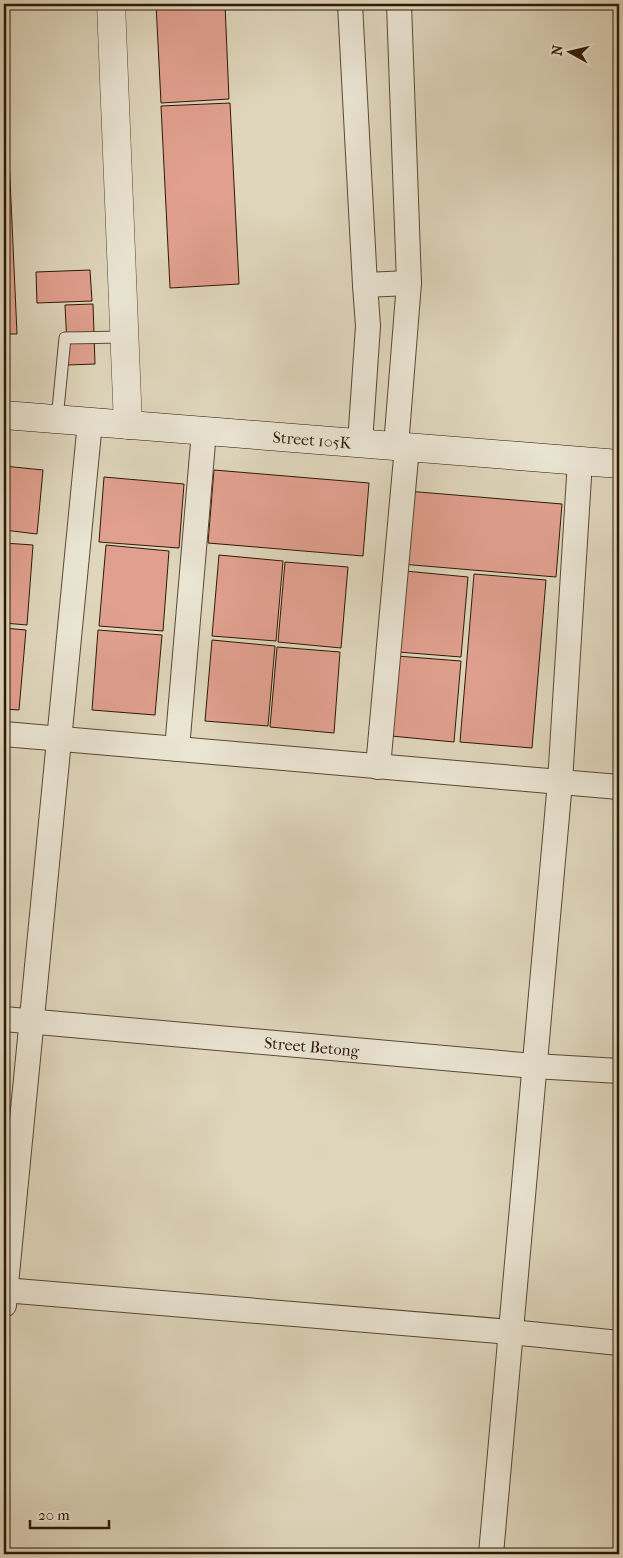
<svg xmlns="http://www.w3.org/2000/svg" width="623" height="1558" viewBox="0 0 623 1558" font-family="'IM FELL French Canon',serif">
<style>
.building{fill:#e1a08f;stroke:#2e1905}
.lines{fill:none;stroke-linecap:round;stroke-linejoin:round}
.service-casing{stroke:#5a4833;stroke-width:13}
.minor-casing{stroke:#5a4833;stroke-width:26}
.tertiary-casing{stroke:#5a4833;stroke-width:29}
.secondary-casing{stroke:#2e1905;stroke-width:29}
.service{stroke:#eae4d3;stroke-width:11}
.minor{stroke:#eae4d3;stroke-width:24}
.tertiary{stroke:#eae4d3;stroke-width:28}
.secondary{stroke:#eae4d3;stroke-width:28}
.labels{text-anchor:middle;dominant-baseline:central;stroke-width:5;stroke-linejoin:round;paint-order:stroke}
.street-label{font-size:16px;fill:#2e1905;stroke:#eae4d3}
</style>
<rect width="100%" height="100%" fill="#dfd6bc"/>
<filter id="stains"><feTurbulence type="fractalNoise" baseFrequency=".004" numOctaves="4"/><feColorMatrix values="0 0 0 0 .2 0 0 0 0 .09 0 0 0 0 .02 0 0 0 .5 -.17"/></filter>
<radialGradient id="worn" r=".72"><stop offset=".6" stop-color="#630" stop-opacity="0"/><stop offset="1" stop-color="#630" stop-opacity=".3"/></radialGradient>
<path class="building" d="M156,4H225L229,99L161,103Z
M230,103L239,284L170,288L161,106Z
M9,157L17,334H4V158Z
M90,270L92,301L37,303L36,272Z
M93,304L95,364L68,365L65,305Z
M4,466L43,470L37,534L4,530Z
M214,470L369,483L363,556L208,543Z
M104,477L184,484L179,548L99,542Z
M407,491L562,504L556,577L401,564Z
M4,543L33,545L27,625L4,623Z
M106,545L169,551L163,631L99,626Z
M219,555L283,561L276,641L212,636Z
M285,562L348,567L341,648L278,642Z
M405,571L468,577L461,657L398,652Z
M474,574L546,580L532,748L460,742Z
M4,628L26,630L19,710L4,709Z
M98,630L162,635L155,715L92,710Z
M212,640L275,646L268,726L205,721Z
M277,647L340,652L334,733L270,727Z
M397,656L461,661L454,742L391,736Z"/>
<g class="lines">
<defs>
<path id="service" d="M57,419L65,338L124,337"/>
<g id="minor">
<path d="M350,4L365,285L409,283"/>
<path d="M360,443L368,326L365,285"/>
<path d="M396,446L409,283L399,4"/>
<path d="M4,734L619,787"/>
<path d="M177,749L204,431"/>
<path d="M378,767L407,447"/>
<path id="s1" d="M4,1019L534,1066L619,1071"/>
<path d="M4,1290L511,1332L619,1343"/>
<path d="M4,1305L90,422"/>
<path d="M491,1554L560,782L580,461"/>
</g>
<path id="tertiary" d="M111,4L128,425"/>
<g id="secondary">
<path id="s2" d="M4,415L619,464"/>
</g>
</defs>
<use href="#service" class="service-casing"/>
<use href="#minor" class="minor-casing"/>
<use href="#tertiary" class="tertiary-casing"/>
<use href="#secondary" class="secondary-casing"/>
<use href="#service" class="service"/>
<use href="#minor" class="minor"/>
<use href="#tertiary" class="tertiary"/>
<use href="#secondary" class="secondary"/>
</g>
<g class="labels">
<g class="street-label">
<text stroke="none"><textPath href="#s2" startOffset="309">Street 105K</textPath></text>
<text stroke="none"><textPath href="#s1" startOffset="309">Street Betong</textPath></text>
</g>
</g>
<rect width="623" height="1558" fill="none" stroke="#dfd6bc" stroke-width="20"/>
<rect x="5" y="5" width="613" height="1548" fill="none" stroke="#2e1905" stroke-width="2.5"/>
<rect x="10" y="10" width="603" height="1538" fill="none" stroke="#2e1905"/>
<g transform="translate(570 52) rotate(278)" stroke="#eae4d3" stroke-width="4" paint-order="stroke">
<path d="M0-4L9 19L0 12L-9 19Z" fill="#2e1905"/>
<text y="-8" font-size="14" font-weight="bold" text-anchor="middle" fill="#2e1905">N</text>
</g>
<path d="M30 1520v8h79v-8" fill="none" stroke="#2e1905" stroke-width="2.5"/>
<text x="38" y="1520" font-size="15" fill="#2e1905" stroke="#eae4d3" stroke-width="4" paint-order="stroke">20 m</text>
<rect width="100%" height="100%" filter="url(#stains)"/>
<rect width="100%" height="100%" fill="url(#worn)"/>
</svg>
